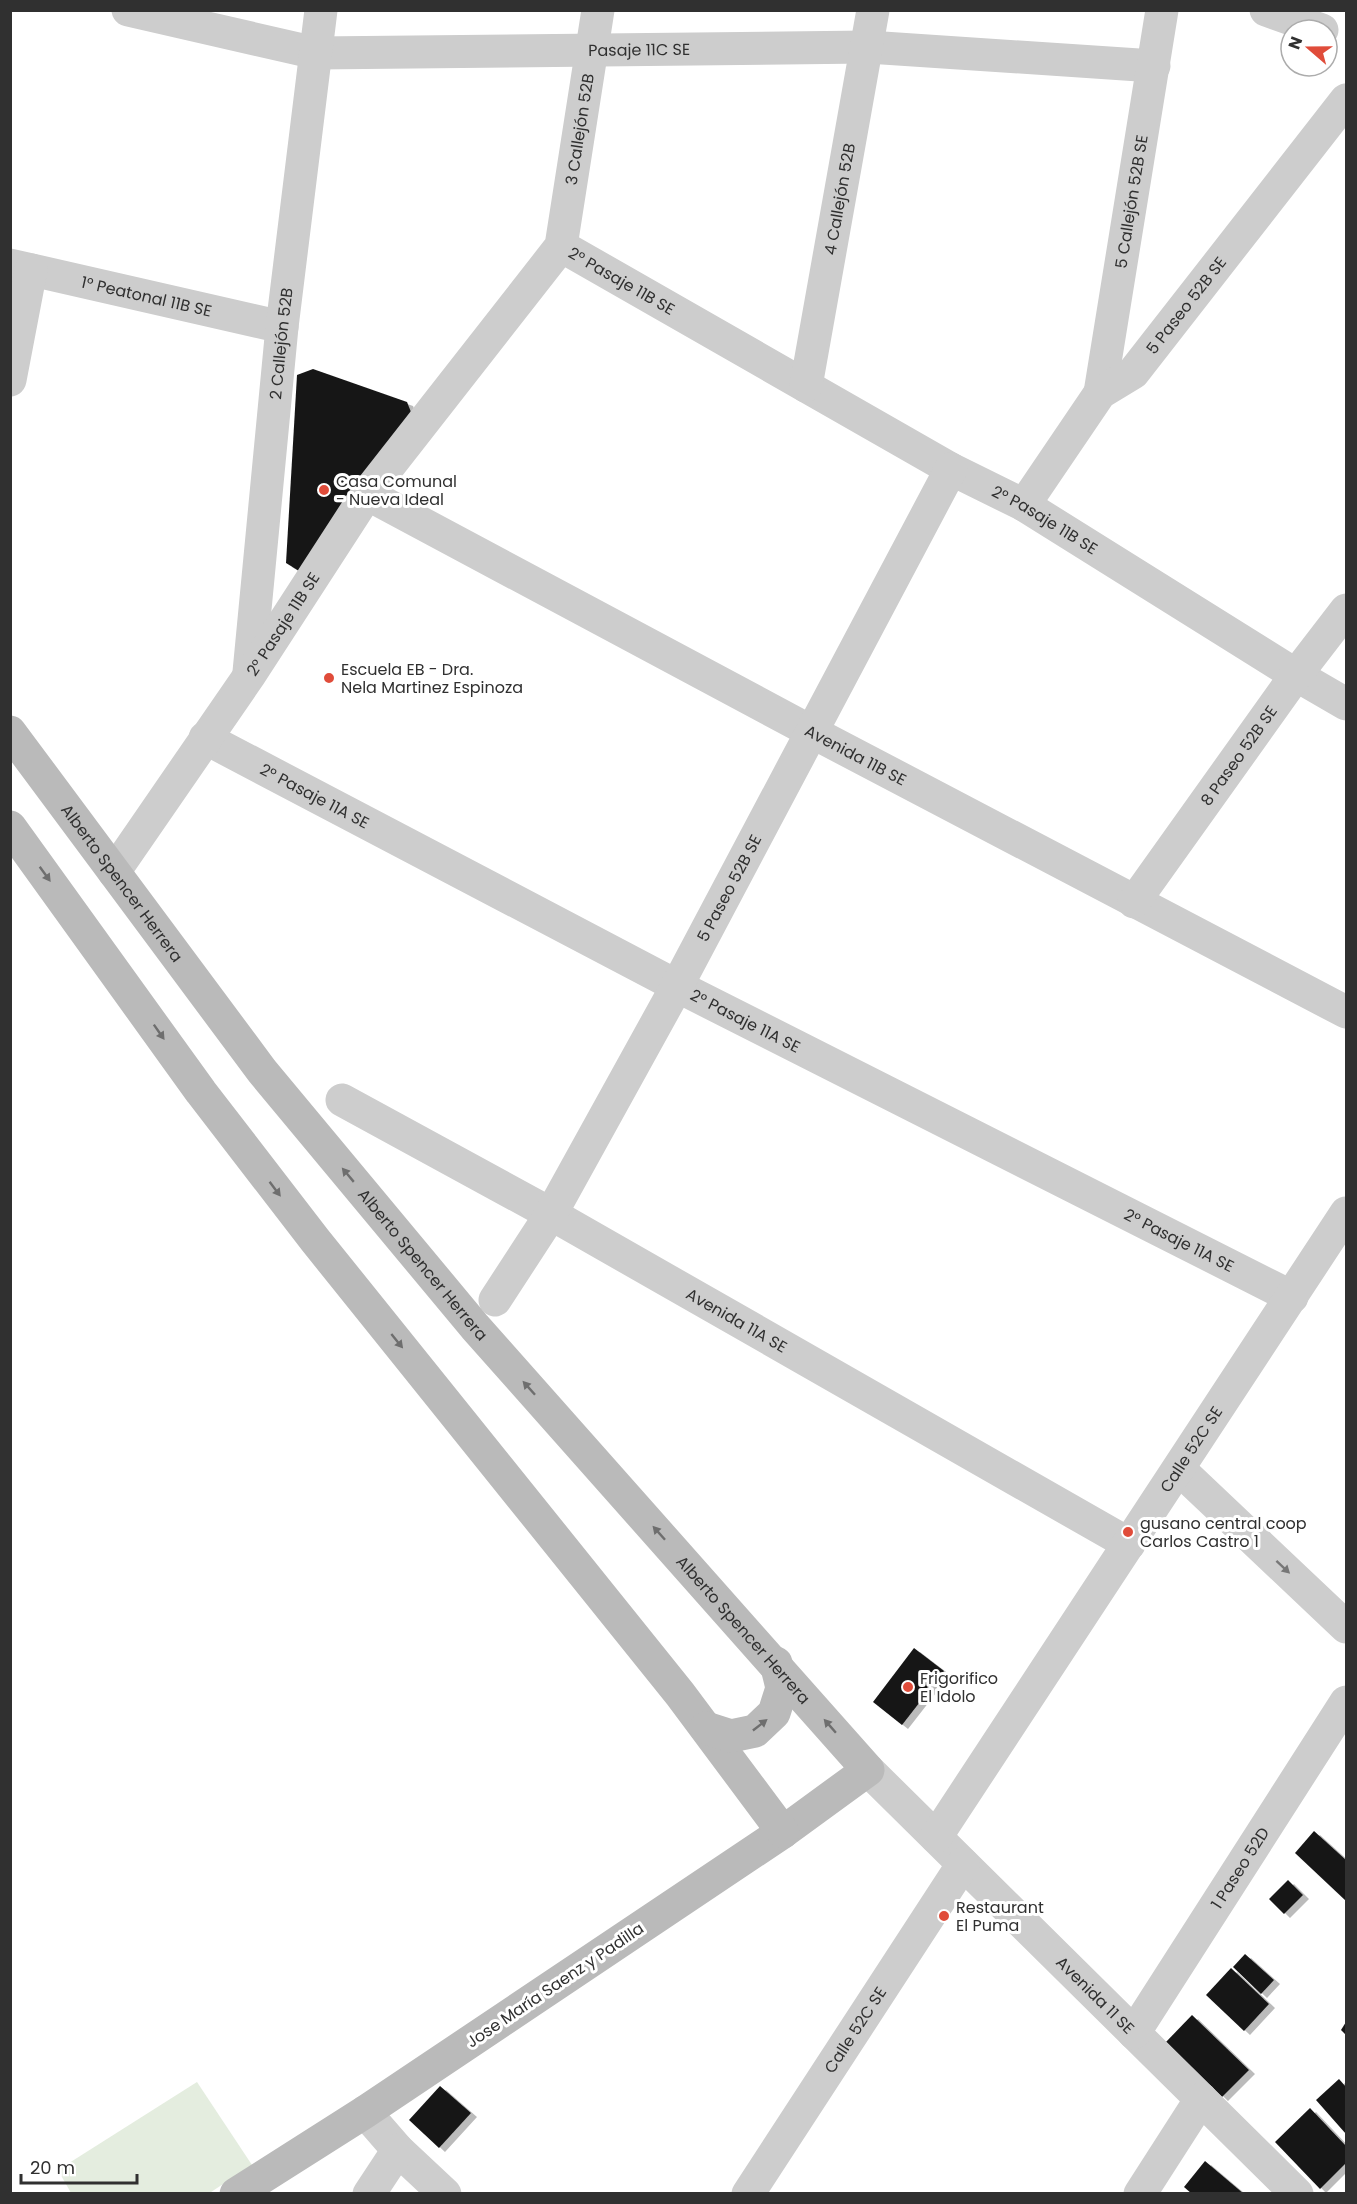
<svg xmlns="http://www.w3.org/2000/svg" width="1357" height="2204" viewBox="0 0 1357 2204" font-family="Poppins,sans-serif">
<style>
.green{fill:#e4eddf}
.building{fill:#171717;filter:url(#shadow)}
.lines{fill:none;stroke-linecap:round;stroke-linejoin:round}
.street{stroke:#cdcdcd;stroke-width:33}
.secondary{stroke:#bababa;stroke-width:33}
.oneway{fill:#6e6e6e}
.oneway2{fill:#777}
.poi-dot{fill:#e04c3a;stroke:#fff;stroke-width:2}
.labels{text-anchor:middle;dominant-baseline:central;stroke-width:6;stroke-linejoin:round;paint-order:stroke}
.street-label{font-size:16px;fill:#303030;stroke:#fff}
.poi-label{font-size:16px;fill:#303030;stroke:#fff;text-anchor:start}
</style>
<defs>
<filter id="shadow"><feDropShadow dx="6" dy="4" stdDeviation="0" flood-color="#0004"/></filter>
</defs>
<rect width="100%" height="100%" fill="#fff"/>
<path class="green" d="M197,2082L252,2165L208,2194L71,2193L58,2170Z"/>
<path class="building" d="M313,369L407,402L413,417L299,571L286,563L297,375Z
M914,1648L944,1671L902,1725L873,1702Z
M1314,1831L1346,1860V1901L1295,1853Z
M1288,1880L1303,1895L1284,1914L1269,1899Z
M1245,1954L1274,1980L1261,1994L1233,1967Z
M1231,1968L1269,2004L1244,2031L1206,1995Z
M1192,2015L1249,2070L1222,2097L1166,2042Z
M1346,2022V2035L1341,2030Z
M1339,2079L1346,2087V2134L1316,2100Z
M440,2086L471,2113L439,2148L409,2120Z
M1310,2108L1346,2146V2163L1320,2189L1275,2142Z
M1205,2161L1244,2194H1192L1184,2187Z"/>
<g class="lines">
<g class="street">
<path id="s1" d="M128,10L316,53L868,47L1154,66"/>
<path d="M1266,10L1322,30"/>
<path id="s2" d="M561,246L951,469L1024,505L1296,675L1346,704"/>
<path id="s3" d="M10,265L282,327"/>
<path d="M10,380L31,270"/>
<path id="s4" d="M806,386L873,10"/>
<path id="s5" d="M1100,393L1162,10"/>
<path id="s6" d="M367,494L812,732L1346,1012"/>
<path id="s7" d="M1024,505L1100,393L1133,373L1346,100"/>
<path id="s8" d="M249,672L282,327L321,10"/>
<path id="s9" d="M205,738L677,986L1292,1297"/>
<path id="s10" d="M114,872L249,676L367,494L561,246L598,10"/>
<path id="s11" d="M1134,902L1296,675L1346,610"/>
<path id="s12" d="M342,1100L551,1214L1129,1544"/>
<path id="s13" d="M495,1300L551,1214L677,986L951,469"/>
<path d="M1179,1469L1346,1627"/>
<path id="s14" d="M868,1770L1297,2194"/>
<path id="s15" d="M936,1837L1346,1213"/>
<path id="s16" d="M1134,2033L1346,1702"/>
<path d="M365,2112L398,2150L445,2194"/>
<path d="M369,2194L398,2150"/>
<path id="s17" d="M748,2194L963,1864"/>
<path d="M1140,2194L1201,2099"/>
</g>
<g class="secondary">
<path id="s18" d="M10,732L262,1071L475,1327L868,1770L783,1832L365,2112L236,2194"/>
<path d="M10,827L201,1092L315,1240L680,1694L783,1832"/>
<path d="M706,1728L731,1736L755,1731L774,1713L782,1688L776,1663"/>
</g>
</g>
<defs><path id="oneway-solid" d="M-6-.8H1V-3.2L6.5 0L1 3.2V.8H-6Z" transform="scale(1.5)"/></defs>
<g class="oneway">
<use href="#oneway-solid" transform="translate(45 874) rotate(54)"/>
<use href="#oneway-solid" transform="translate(159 1032) rotate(55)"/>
<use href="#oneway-solid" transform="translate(348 1175) rotate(-130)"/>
<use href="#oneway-solid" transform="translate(275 1189) rotate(53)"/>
<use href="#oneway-solid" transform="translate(397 1341) rotate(51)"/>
<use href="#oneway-solid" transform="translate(529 1388) rotate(-132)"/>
<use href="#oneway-solid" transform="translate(659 1533) rotate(-132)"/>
<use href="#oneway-solid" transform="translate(760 1725) rotate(-38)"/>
<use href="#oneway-solid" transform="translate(830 1726) rotate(-131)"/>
</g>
<use class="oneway2" href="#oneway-solid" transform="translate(1283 1567) rotate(43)"/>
<g class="poi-dot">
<circle cx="324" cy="490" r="6"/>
<circle cx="329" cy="678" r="6"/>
<circle cx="1128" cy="1532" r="6"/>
<circle cx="908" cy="1687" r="6"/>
<circle cx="944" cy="1916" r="6"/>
</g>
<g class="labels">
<g class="street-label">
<text stroke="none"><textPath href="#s1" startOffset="516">Pasaje 11C SE</textPath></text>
<text stroke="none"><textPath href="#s10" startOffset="888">3 Callejón 52B</textPath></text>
<text stroke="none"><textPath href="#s4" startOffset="190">4 Callejón 52B</textPath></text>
<text stroke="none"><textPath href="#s5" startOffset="194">5 Callejón 52B SE</textPath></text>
<text stroke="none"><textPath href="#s2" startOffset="70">2° Pasaje 11B SE</textPath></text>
<text stroke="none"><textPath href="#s3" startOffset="140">1° Peatonal 11B SE</textPath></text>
<text stroke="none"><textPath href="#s7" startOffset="260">5 Paseo 52B SE</textPath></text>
<text stroke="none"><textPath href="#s8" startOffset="330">2 Callejón 52B</textPath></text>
<text stroke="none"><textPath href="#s2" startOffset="556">2° Pasaje 11B SE</textPath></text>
<text stroke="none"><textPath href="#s10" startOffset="300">2° Pasaje 11B SE</textPath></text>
<text stroke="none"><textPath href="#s6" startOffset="554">Avenida 11B SE</textPath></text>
<text stroke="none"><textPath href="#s11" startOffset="180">8 Paseo 52B SE</textPath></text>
<text stroke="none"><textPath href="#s9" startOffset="124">2° Pasaje 11A SE</textPath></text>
<text stroke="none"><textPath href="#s18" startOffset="188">Alberto Spencer Herrera</textPath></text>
<text stroke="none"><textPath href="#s13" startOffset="474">5 Paseo 52B SE</textPath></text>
<text stroke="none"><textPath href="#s9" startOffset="610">2° Pasaje 11A SE</textPath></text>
<text stroke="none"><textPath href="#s9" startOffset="1096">2° Pasaje 11A SE</textPath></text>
<text stroke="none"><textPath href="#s18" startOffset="674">Alberto Spencer Herrera</textPath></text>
<text stroke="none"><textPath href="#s12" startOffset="452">Avenida 11A SE</textPath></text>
<text stroke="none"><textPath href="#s15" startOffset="464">Calle 52C SE</textPath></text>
<text stroke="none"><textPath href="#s18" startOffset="1160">Alberto Spencer Herrera</textPath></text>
<text stroke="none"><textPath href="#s16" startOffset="196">1 Paseo 52D</textPath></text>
<text transform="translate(555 1985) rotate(-34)">Jose María Saenz y Padilla</text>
<text stroke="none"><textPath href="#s14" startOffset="320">Avenida 11 SE</textPath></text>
<text stroke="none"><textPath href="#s17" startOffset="196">Calle 52C SE</textPath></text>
</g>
<g class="poi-label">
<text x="336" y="481">Casa Comunal<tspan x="336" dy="18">- Nueva Ideal</tspan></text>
<text x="341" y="669">Escuela EB - Dra.<tspan x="341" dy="18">Nela Martinez Espinoza</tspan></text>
<text x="1140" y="1523">gusano central coop<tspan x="1140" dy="18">Carlos Castro 1</tspan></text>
<text x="920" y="1678">Frigorifico<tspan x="920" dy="18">El Idolo</tspan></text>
<text x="956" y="1907">Restaurant<tspan x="956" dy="18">El Puma</tspan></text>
</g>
</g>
<rect width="1357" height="2204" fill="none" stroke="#303030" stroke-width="24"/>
<g transform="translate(1309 48) rotate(290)"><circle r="28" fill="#ffffff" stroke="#acacac" stroke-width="1.5"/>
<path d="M0-4.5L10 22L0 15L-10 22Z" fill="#e04c3a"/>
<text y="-9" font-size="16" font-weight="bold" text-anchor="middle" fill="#303030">N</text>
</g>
<path d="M21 2174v9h116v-9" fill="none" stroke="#303030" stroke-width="3"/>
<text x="30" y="2174" font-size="18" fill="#303030" stroke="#ffffff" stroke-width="4.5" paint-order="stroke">20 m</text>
</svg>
